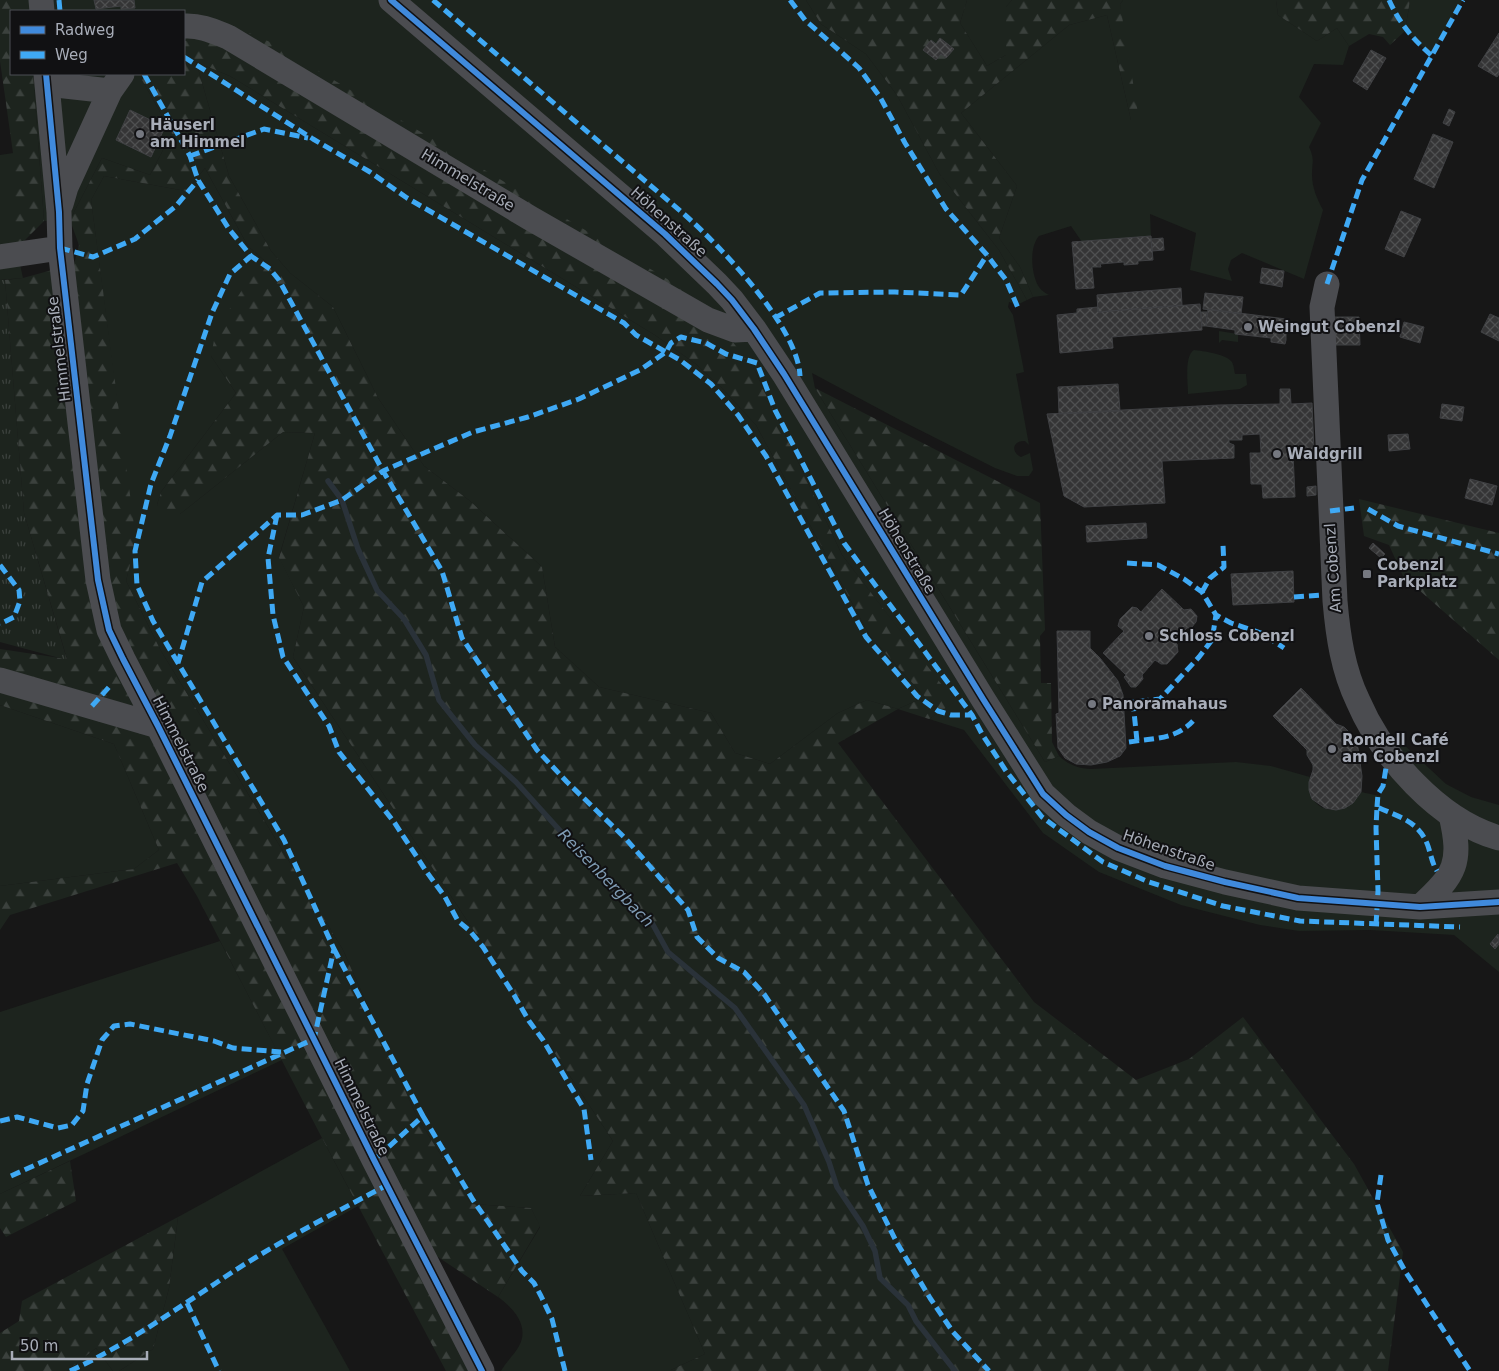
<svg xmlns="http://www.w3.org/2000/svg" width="1499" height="1371" viewBox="0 0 1499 1371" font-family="'DejaVu Sans',sans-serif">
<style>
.green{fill:#1d241e}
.forest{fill:url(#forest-firs);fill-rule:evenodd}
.park{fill:url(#park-tufts)}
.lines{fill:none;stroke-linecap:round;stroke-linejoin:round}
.stream{stroke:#2a3239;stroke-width:5.5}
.building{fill:url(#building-cross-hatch);stroke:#3f4043}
.minor{stroke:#4b4c50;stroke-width:25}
.quiet{stroke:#3fa9f5;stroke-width:5;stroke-dasharray:10 5;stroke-linecap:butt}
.cycleway-casing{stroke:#111113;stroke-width:9}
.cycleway{stroke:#408adc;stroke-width:6}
.poi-dot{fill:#757880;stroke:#111113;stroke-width:2}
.labels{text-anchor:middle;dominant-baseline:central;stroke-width:4;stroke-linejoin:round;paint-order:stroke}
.poi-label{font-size:15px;font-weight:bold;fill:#a8adb8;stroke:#111113;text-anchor:start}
.street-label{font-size:15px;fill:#a8adb8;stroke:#111113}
.water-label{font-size:16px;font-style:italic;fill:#7f9bb3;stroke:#111113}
</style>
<defs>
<pattern id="forest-firs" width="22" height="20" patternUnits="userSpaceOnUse" patternTransform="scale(1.25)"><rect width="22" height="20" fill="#1d241e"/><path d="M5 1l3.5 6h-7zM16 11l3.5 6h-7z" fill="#3b413d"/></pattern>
<pattern id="park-tufts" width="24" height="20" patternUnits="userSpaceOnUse" patternTransform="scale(1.25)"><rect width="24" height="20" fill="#1d241e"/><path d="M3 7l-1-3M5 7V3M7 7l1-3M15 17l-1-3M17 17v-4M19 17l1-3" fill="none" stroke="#3b413d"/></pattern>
<pattern id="building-cross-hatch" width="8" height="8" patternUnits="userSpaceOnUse" patternTransform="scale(1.25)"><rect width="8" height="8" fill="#353536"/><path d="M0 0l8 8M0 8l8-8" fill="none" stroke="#4f5051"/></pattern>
</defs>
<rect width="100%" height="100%" fill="#171717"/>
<path class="green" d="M29,0H806L821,24L866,54L897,95L939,173L999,250L1027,300L1017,305L1009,302L1008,307L1013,315L1023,366L1024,372L1016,374L1029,445L1025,441C1013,440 1010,452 1021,457L1030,453L1033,470L1029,476H1017L995,468L900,420L812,373L815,388L1045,762L1059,756C1069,765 1077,768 1091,769L1236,762L1271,766L1310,777C1304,813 1343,821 1361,792L1380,796L1401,742L1446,784L1471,797L1499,805V972L1454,935L1370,930L1299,931L1260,925L1181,905L1099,872L1043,833L964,730L929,719L954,702L842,555L755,371L209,42L184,41V11H29Z
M967,0H1012L1006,7V55L987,66L960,23Z
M1123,0H1276L1278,15L1317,41L1337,28L1349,46L1343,65L1314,64L1299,97L1321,123L1309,147C1315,160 1312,161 1312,175C1312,187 1317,199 1323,210L1304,279L1242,253L1231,260L1228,269L1232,281L1190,270L1196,233L1150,214L1151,236L1082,242L1071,226L1039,236C1029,247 1031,275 1039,287C1042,291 1045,293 1049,295L1033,297L1020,267L999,238L1017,186L961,113L1069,25L1107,15L1131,120L1120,4Z
M1410,0H1463L1431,55L1405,31Z
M196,62L230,76L655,335L696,364L721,387L756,425L870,636L925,697L898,709L867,700L838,713L770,764L735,753L711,713L599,687L555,647L542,567L470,501L424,466L378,398L333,307L290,273L271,251L229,176Z
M33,74H146L142,80L172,133L150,175L102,158L70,220L44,221Z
M13,153C13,196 13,235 23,278L0,280V155Z
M205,168L248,246L273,268L211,356L236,393L161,492L157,505L180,514L283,432L315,433L279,557L304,607L293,657L613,1141L580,1196L636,1193L705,1354L671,1370V1371H501C506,1362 514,1355 519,1346C530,1326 513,1308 498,1297L540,1227L531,1208L471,1204L416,1115L343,950L161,651L126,581L135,540L91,200L104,176L186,191Z
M1219,331L1238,334V342L1222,340L1219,343Z
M1194,350C1203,351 1225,354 1231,361C1234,364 1234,370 1235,374H1246L1247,385L1240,389L1188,394C1188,383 1184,356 1194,350Z
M0,705L114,744L159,850L134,869L0,886Z
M220,941L282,1060L0,1194V1012Z
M322,1138L358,1206L282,1249L350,1371H119L153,1349L169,1288L178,1217Z
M96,1348L113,1371H67Z"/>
<path class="forest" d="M0,0H29V11H11V74H33L44,221L16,249L13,216V153L0,61Z
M806,0H967L960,23L987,66L1006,55V7L1012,0H1123L1120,4L1139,119L1131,120L1107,15L1069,25L961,113L1017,186L999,238L1020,267L1033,297L1027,300L999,250L939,173L897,95L866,54L821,24Z
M1276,0H1410L1405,31L1390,45L1383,37L1369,34L1349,46L1337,28L1317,41L1278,15Z
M226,23L270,42L699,298L755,371L842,555L955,702L929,719L898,709L838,743L1034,1002L1136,1080L1189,1059L1243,1017L1354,1164L1403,1252L1388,1371H671V1370L705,1354L636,1193L580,1196L613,1141L293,657L304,607L279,558L315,433L283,432L180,514L168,515L157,505L161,492L236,393L211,356L216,330L257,267L273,268L248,246L205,168L186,191L104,176L91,200L136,540L126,581L161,651L343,950L416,1115L471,1204L531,1208L540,1226L498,1297L432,1253L469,1371H446L322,1138L197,896L177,863L10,915L0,930V886L134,869L159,850L114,744L0,705V649L67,659L24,513L5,280L23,278L74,264L79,245L70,220L102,158L150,175L172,133L142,80L146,74H184V41H209ZM196,62L230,76L655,335L696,364L721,387L756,425L870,636L925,697L898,709L867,700L838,713L770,764L735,753L711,713L599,687L555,647L542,567L470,501L424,466L378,398L333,307L290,273L271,251L229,176Z
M815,388L1040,503L1045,630L1040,636L1041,683H1051L1052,742L1059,756L1045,762Z
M1359,499L1499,533V660L1403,576L1389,545L1364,536Z
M70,1161L76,1201L6,1237L0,1228V1194Z
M178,1217L169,1288L153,1349L119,1371H113L96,1348L67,1371H0V1333L19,1321L22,1301Z"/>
<path class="park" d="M0,280H5L24,513L67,660L0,642Z"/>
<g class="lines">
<path class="stream" d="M328,481L342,500L358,549L377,590L404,619L426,655L439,700L475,745L516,782L612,888L652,923L668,952L735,1008L804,1105L829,1162L837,1187L863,1226L875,1251L880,1278L908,1305L916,1321L955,1371"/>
</g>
<path class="building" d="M94,0H134L135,8L121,9V6L96,9Z
M1499,33V74L1497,77L1478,66Z
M940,38L954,49L946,58L941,54L936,60L923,50L931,40L936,44Z
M1371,50L1386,58L1367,90L1353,81Z
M1449,109L1455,112L1449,126L1443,123Z
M130,110L165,127L151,157L116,140Z
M1433,134L1453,142L1434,188L1414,179Z
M1401,211L1421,219L1404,257L1385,249Z
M1151,236L1153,260L1138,261V264L1124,265V262L1100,264L1101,267H1092L1094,288L1076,289L1072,242Z
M1163,238L1164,250L1152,251L1151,239Z
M1262,268L1275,270L1272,285L1260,283Z
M1275,270L1284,271L1282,287L1272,285Z
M1181,288L1182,305L1098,312L1097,295Z
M1205,293L1243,297L1241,314L1203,309Z
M1200,304L1202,330L1112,337L1113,348L1060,353L1057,315L1077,313V309L1098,307V312Z
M1208,309L1286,319V340L1285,344L1271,342V338L1235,334V330L1206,326Z
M1201,312H1207L1206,326H1202Z
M1490,314L1499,318V341L1481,332Z
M1332,317H1359L1360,345H1332Z
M1404,322L1424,327L1420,343L1400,337Z
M1118,384L1120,411L1059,414L1058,387Z
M1280,389H1290L1291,404L1312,403L1314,452L1293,453L1295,497L1263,498L1262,484H1251L1250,453H1261L1260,434L1242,435V440H1229V443L1234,445V458L1162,461L1165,503L1084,507L1064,496L1047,414L1218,405L1280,404Z
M1442,404L1464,407L1462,421L1440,418Z
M1408,434L1410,449L1389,451L1388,435Z
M1470,479L1497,486L1492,505L1465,498Z
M1316,486V495L1307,496V487Z
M1146,523L1147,538L1087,542L1086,526Z
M1373,543L1385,554L1381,558L1369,548Z
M1293,571L1294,602L1233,605L1231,574Z
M1162,589L1184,610L1191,609L1197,616L1196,622L1191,628H1187L1174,642L1177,644L1178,652L1167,664H1161L1155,660L1142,675L1143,679L1136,687H1131L1124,677L1126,675L1103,653L1124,631L1118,626L1120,619L1132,607L1137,608L1141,612Z
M1057,631H1090V648L1100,658L1118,681L1123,695L1126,748L1120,756L1107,762L1091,765L1076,764L1065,758L1058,748L1056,714L1059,713Z
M1301,688L1336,724L1344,727L1353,736L1358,748L1362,776L1361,792L1353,803L1345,808L1336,810L1325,808L1312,799L1309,790V782L1313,770V765L1307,755V750L1273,716Z
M1498,934L1499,944L1495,949L1490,944Z"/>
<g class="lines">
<path class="minor" d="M41,0L42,11
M391,0L665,234L717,284L732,300L754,329L784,374L983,699L1043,794L1066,815L1089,832L1118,848L1165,866L1225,882L1298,898L1420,907L1499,902
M184,26C200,25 213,31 228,37L530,218L708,320L735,330L754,329
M46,74L59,212L60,248L98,580L109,630L123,659L158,726L374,1160L482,1371
M47,84L110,91L122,74
M61,204L66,187L110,91
M0,257L60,248
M1327,284L1322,307L1335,601C1338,636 1343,670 1358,701C1382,757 1439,821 1499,838
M0,680L158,726
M1420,907C1456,874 1462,863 1451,815"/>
<path class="quiet" d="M59,0L60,11
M433,0L685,215C721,247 798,327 800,376
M790,0L805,20L859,68L880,97L905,143L946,209L987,255L1006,280L1018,308
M1389,0C1400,24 1412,38 1431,55
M184,57L313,139L370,172L407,198L624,323L636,335L680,360L711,384L738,415L766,456L866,637L917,696L938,711L951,715H972
M64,74V75
M144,74L190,156L198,180L229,229L251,256L270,269L279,280L383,471L442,571L462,638L537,750L567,782L626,839L688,910L697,937L718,958L744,972L764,994L844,1111L868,1185L897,1243L930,1298L953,1332L989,1371
M190,156L264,129L308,138
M60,248L93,257L135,239L176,206L198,180
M1327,284L1362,180L1463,0
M775,318L820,293L895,292L961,295L987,255
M1368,509L1398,526L1499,554
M1330,511L1354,508
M277,515L268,558L273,615L283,657L329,726L339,752L394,822L426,871L445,897L458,921L470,931L483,947L514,995L529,1021L543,1040L584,1109L591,1160
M1127,563L1158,565L1184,579L1202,592L1216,615
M0,565L19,590L20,601L14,617L0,624
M1202,592L1210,578L1224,567L1223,545
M1294,597L1321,595
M178,663L153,621L137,585L135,551L151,484L170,436L212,313L230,274L251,256
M92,706L110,686
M1137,741L1133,702L1160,699L1199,657L1212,640L1216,615L1231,623L1261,633L1284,648
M1129,742C1154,738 1175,740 1193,721
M1377,807L1378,794L1383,786L1386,768
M1376,925L1378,891L1376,828L1377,807C1399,817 1419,821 1428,846C1431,855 1432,863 1437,871
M334,949L423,1116L374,1160
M423,1116L473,1200L522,1271L534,1283L541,1296L552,1319L565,1371
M0,1121L17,1117L58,1128L72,1125L83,1111L87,1084L102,1040L114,1026L130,1024L214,1041L233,1048L281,1052
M1381,1175L1377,1203L1388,1240L1405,1271L1470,1371
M11,1176L314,1039L334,949L284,840L178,663L202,582L277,515H302L342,500L383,471L431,450L473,432L528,417L579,399L640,370L666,352L671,343L681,337L706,343L726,354L757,363L775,410L844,543L972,715L982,734L1006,771L1042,817L1103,862L1149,882L1223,906L1300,921L1460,927
M187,1303L219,1371
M70,1371C122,1347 169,1314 216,1283C270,1246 329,1216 387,1185"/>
<defs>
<path id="cycleway" d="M391,0L665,234L717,284L732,300L754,329L784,374L983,699L1043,794L1066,815L1089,832L1118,848L1165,866L1225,882L1298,898L1420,907L1499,902
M46,74L59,212L60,248L98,580L109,630L123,659L158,726L374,1160L482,1371"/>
</defs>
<use href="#cycleway" class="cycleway-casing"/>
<use href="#cycleway" class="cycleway"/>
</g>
<g class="poi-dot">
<circle cx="140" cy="134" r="5"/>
<circle cx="1248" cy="327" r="5"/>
<circle cx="1277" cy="454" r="5"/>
<rect x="1362" y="569" width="10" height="10" rx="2.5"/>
<circle cx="1149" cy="636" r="5"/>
<circle cx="1092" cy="704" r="5"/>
<circle cx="1332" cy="749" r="5"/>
</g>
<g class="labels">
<g class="poi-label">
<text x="150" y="125">Häuserl<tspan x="150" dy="17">am Himmel</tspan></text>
<text x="1258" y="327">Weingut Cobenzl</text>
<text x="1287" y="454">Waldgrill</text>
<text x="1377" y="565">Cobenzl<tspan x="1377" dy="17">Parkplatz</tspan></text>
<text x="1159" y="636">Schloss Cobenzl</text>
<text x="1102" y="704">Panoramahaus</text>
<text x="1342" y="740">Rondell Café<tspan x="1342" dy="17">am Cobenzl</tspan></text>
</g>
<g class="street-label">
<text transform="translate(468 180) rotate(31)">Himmelstraße</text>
<text transform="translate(669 222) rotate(42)">Höhenstraße</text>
<text transform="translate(59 349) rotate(-97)">Himmelstraße</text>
<text transform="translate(907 551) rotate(59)">Höhenstraße</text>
<text transform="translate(1333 568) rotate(-94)">Am Cobenzl</text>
<text transform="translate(181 744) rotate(63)">Himmelstraße</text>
<text transform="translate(1169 850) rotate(19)">Höhenstraße</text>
<text transform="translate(362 1107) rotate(64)">Himmelstraße</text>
</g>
<g class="water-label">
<text transform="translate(606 878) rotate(46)">Reisenbergbach</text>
</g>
</g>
<rect x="10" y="10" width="175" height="65" fill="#111113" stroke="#4d4f55"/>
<rect x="20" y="26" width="25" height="8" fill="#408adc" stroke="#4d4f55"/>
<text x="55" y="35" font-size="15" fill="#a8adb8">Radweg</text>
<rect x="20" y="51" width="25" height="8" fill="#3fa9f5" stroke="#4d4f55"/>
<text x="55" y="60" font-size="15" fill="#a8adb8">Weg</text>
<path d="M12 1351v8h135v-8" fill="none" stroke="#a8adb8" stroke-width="2.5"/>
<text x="20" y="1351" font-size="15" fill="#a8adb8" stroke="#111113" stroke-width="4" paint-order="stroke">50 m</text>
</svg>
